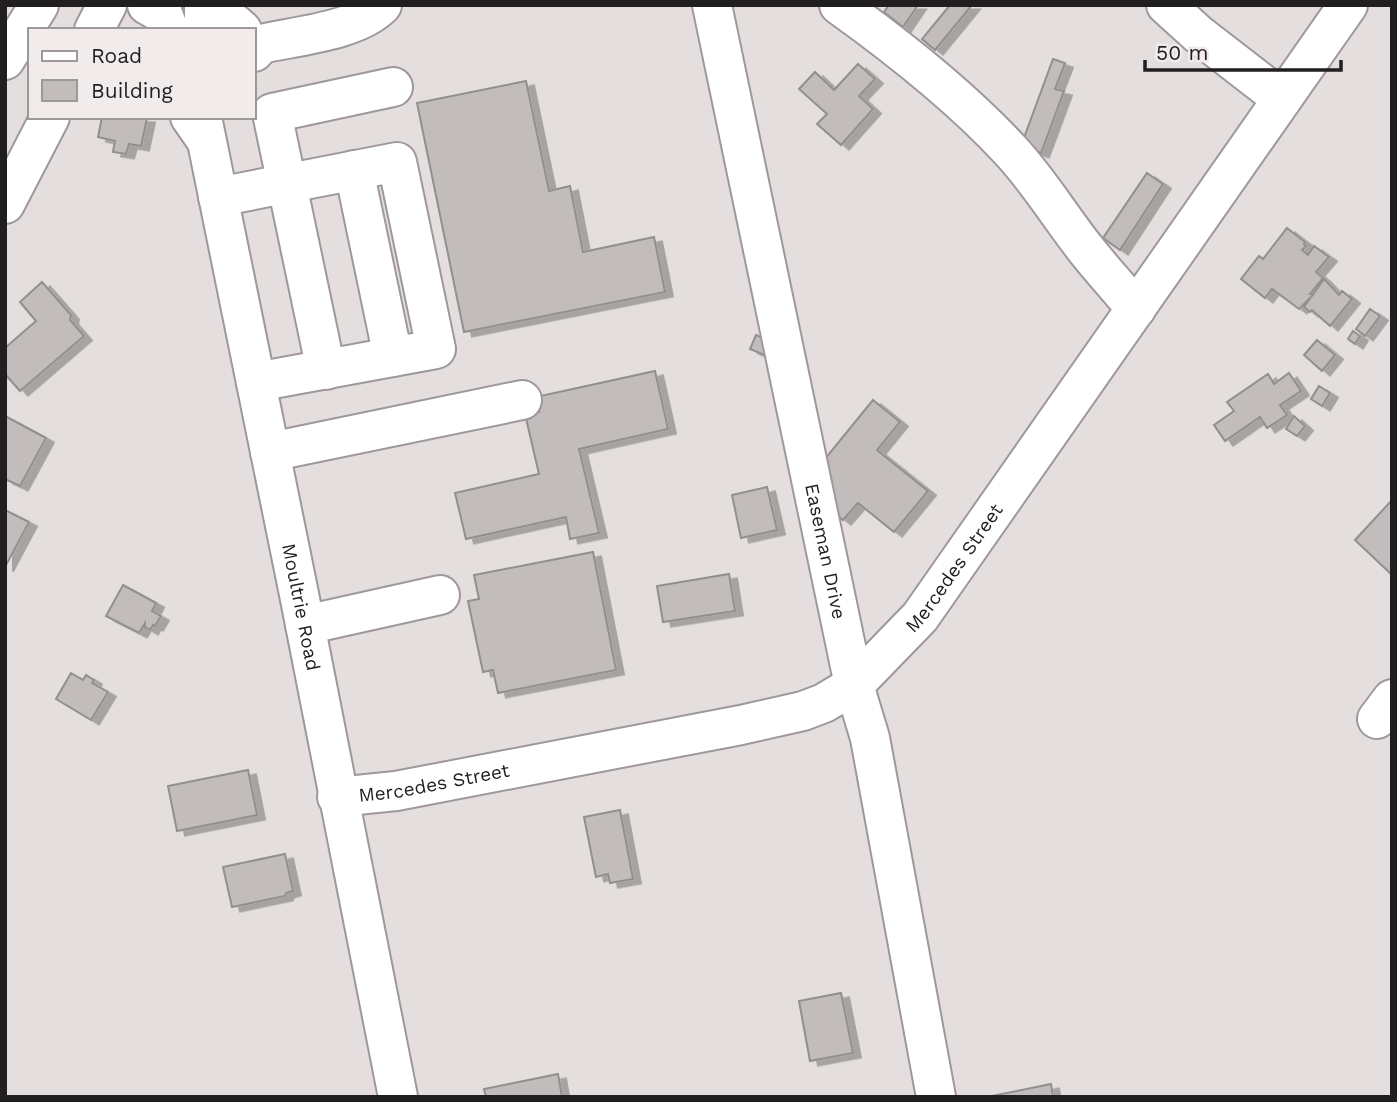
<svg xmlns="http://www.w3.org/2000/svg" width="1397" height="1102" viewBox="0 0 1397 1102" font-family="'Work Sans',sans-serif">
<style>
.building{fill:#c2bcbc;stroke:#948f8f;stroke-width:2;filter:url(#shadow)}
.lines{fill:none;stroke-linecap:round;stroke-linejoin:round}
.minor-casing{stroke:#9e9899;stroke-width:42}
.major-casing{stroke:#9e9899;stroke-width:42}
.minor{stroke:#fff;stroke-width:38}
.major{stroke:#fff;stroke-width:38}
.labels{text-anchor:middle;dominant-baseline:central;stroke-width:5;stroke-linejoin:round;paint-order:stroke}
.street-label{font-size:19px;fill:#201e1e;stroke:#f1ebeb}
</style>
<defs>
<filter id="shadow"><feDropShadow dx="8" dy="4.5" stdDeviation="0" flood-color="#0004"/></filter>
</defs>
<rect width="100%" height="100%" fill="#e4dede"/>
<path class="building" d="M889,5H918L903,27L884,12Z
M950,5H972L935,50L922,39Z
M1053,59L1065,63L1055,89L1064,91L1041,153L1021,146Z
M858,64L875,79L859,96L873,109L841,145L817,124L827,114L799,89L815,72L834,90Z
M526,81L549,191L570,186L583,252L654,237L665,292L464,332L417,103Z
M102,117L147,118L141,146L129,144L126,154L113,152L115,141L98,137Z
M1147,173L1163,184L1120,250L1103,238Z
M1287,228L1305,242L1304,244L1306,246L1302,250L1308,255L1314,246L1329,257L1316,272L1323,278L1310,294L1313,295L1299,309L1272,289L1265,298L1241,279L1259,256L1263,259Z
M1324,279L1339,295L1342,291L1352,299L1330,326L1312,310L1310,312L1304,307Z
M42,282L71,315L70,320L84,336L20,391L5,374V348L36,321L20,302Z
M1370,309L1380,316L1365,336L1356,329Z
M1353,331L1360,336L1355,344L1348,339Z
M756,335L781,346L776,360L750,349Z
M1317,340L1335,355L1322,371L1304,355Z
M655,371L668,429L579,449L599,533L570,539L566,517L466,539L455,493L539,474L525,414L539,412L536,397Z
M1289,373L1301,391L1280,405L1287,415L1267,428L1260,417L1225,441L1214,425L1234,411L1227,402L1268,374L1274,384Z
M1319,386L1330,393L1322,406L1311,399Z
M873,400L900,422L877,450L928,491L894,532L858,503L843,520L802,487Z
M5,416L46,438L20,486L5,479Z
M1294,416L1305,426L1297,436L1286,429Z
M767,487L777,530L741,538L732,495Z
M1392,500V573L1391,574L1355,540Z
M5,510L29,522L5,567Z
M593,552L616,670L498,693L493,670L483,672L468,601L479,599L474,575Z
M729,574L735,611L663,622L657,586Z
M123,585L156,603L152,611L161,616L155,626L153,625L150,630L145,627V623L139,633L106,616Z
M71,673L83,680L86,675L94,680L92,683L108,692L91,720L56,699Z
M248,770L257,815L177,831L168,786Z
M620,810L633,879L610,883L608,874L596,877L584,817Z
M285,854L293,891L286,893L285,896L232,907L223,867Z
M841,993L853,1053L810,1061L799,1001Z
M558,1074L562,1097H486L484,1089Z
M1051,1084L1053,1097H987Z"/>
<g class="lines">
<defs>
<g id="minor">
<path d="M147,5L163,14L169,30"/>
<path id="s1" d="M712,5L854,685L870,738L936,1097"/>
<path d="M839,5C899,48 959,95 1010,150C1038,180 1059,215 1084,247C1101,269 1119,288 1136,309"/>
<path d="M1166,5L1198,34L1282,99"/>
<path d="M204,26L234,23L242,30"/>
<path d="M254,52L261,44C296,36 357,31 382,5"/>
<path d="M5,60L39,5"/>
<path id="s2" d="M202,117L300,599L398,1097"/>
<path d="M354,170L393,357"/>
<path d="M218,197L397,162L436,349L256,382"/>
<path d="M326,370L272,113L393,87"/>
<path d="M270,452L522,400"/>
<path d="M305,625L440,595"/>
<path d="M1377,719L1392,699"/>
<path id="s3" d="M337,797L396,791L741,725L803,711L824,703L854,685L920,617L1348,5"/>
</g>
<path id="major" d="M204,5V30
M94,30L107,5
M190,117L206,140
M5,204L50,117"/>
</defs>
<use href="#minor" class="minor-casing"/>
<use href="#major" class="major-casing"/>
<use href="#minor" class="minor"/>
<use href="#major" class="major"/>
</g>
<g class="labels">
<g class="street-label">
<text stroke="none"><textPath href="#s1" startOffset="558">Easeman Drive</textPath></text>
<text stroke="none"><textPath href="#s3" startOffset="686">Mercedes Street</textPath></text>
<text stroke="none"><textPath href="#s2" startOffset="500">Moultrie Road</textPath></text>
<text stroke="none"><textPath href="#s3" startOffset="98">Mercedes Street</textPath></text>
</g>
</g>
<rect width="1397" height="1102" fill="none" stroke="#201e1e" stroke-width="14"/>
<rect x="28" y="28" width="228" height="91" fill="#f1ebeb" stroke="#9d9999" stroke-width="2"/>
<rect x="42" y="51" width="35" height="10" fill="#ffffff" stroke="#9d9999" stroke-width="2"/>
<text x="91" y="63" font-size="21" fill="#201e1e">Road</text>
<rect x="42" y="80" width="35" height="21" fill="#c2bcbc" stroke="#9d9999" stroke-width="2"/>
<text x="91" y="98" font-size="21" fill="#201e1e">Building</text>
<path d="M1145 60v10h196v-10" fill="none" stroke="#201e1e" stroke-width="3.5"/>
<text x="1156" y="60" font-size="21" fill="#201e1e" stroke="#f1ebeb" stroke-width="5" paint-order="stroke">50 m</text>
</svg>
